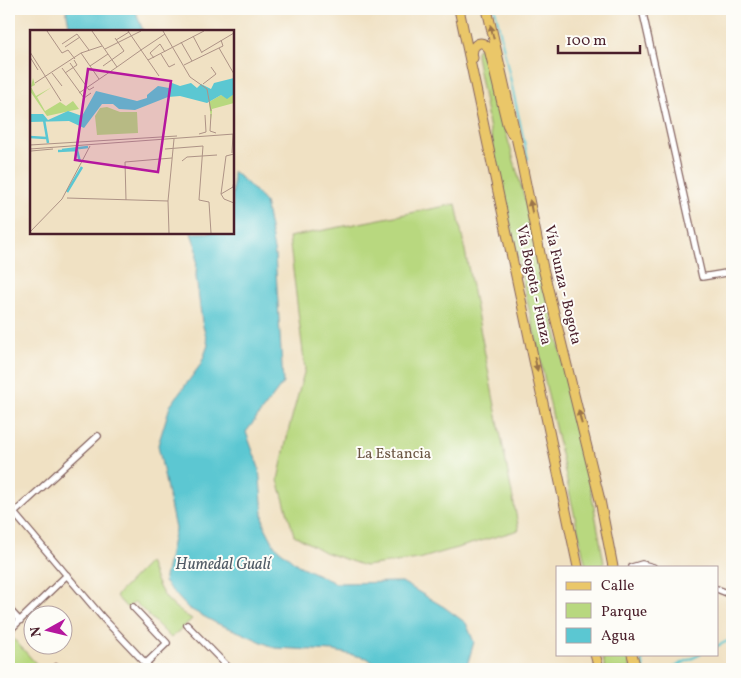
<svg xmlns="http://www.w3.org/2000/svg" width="741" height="678" viewBox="0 0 741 678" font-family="Vollkorn,serif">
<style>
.green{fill:#b8d87f;stroke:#817c55}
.water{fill:#5bc7d2;stroke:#52737e}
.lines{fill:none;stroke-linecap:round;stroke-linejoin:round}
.stream{stroke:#5bc7d2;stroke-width:2}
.minor-casing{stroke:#846360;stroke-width:8}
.primary-casing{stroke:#846360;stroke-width:11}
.minor{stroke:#fff;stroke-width:5.5}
.primary{stroke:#eac769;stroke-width:9}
.oneway{fill:#9a734a}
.labels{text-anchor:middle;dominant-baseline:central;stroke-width:4;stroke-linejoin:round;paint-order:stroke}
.street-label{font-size:15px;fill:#4a1f2b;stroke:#fdfcf7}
.park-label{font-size:15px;fill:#6b5644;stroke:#fdfcf7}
.water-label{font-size:16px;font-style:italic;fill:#505a65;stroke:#fdfcf7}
.inset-river{fill:none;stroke:#5bc7d2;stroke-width:2.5}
.inset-road{fill:none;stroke:#ae9386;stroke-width:1}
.view{fill:#b5179e;fill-opacity:0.15;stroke:#b5179e;stroke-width:2.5}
.inset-edge{fill:none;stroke:#4a1f2b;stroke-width:2.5}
</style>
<rect width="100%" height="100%" fill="#fdfcf7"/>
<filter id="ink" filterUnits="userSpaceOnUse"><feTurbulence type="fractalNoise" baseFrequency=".02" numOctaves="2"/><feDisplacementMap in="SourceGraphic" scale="10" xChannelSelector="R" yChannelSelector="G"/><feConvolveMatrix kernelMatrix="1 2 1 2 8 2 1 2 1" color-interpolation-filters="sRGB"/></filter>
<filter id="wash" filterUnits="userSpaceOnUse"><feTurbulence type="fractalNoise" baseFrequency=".0096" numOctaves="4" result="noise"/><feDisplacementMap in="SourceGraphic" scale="20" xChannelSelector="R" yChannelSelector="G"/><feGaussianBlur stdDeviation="1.12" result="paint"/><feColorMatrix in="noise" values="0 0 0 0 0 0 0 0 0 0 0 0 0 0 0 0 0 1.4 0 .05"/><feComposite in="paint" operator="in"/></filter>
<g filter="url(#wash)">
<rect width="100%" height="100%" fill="#f0e1c3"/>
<path class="green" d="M484,47L503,122L526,203L562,357L585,457L604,563L602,567H586L494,151L476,56V52L478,48Z
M456,204L519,530L419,559L365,566L324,552L294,535L278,480L289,428L305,369L289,237Z
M149,562C160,592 164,602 192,619L171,638L135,602L127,608L116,596Z
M10,635L41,669H9V636Z
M602,654H628L631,669H605Z"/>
<path class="water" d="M66,9H135L143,31H70Z
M233,171L249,185L265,202L275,255L283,383L246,432L259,468L264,525L275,546L298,565L335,583L402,582L444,607L466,623L474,642L466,669H382L367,658L334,651L275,648L242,633L216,623L188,608L164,582L175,529L158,445L170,406L201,364L208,345L202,322L196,277L197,250L191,233L232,232Z"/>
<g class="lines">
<path class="stream" d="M495,9L528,159
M717,646L732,639
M641,654L644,669
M670,669L701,654"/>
</g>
</g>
<g filter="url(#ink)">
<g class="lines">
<defs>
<path id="minor" d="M642,9L702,277L732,272
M9,507L103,618L151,669
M14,513L98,436
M632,567L642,564L653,567
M717,589L732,595
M133,607L167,643L140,669
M9,609L20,621
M187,625L230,669
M9,631L67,575
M56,667L58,669"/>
<path id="primary" d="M459,9L578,567
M487,9L519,150L543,268L600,500L613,567
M473,58C470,45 481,37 489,49L507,124L512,134
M595,654L599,669
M632,654L636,669"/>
</defs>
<use href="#minor" class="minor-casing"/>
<use href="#primary" class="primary-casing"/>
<use href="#minor" class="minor"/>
<use href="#primary" class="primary"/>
</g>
<defs><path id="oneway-solid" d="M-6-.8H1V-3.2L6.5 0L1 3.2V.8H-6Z" transform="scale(1.25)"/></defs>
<g class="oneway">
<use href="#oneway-solid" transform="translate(492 32) rotate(-104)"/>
<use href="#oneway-solid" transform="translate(531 207) rotate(-101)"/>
<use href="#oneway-solid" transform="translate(536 364) rotate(78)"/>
<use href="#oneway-solid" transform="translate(580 417) rotate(-104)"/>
</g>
</g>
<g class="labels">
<g class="street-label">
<text transform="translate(533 285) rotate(78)">Vía Bogota - Funza</text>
<text transform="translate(562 285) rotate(77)">Vía Funza - Bogota</text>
</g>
<g class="park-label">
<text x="394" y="454">La Estancia</text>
</g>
<g class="water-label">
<text x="223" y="565">Humedal Gualí</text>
</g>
</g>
<g transform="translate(30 30)">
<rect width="204" height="204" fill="#f0e1c3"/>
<path d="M3,48L5,55L1,57L6,66L22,57L7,67L15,81L30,72L36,76L43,71L49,79L17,86L0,61ZM204,64V73L182,79V82L181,90L179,72L191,65L197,68ZM77,77L90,82H107L108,103L67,105L65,86L70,78Z" fill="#b8d87f"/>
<path d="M204,48V64L197,69L191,65L177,73L150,66L138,67L105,80L89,79L83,74H72L54,98L39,91L0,92V84H13L18,90L38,81L52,86L66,61L107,71L117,68V65L128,56L139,58L142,53L150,56L161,53L167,58L171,54L181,59L184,53Z" fill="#5bc7d2"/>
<path class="inset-river" d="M14,90L18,113M0,107L16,108M32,120L58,117M28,121L47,120L50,132M37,162L52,137"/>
<path class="inset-road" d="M17,1L32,23L38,20L45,29M62,1L87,37L111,20L98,1M133,1L160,47L177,59L181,81M163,6L172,23M86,10L99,2M151,12L162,31M32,14L47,4L59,20M35,17L50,7M189,18L204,44M75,19L111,1M0,22L31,71M172,22L204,3M51,23L69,49M131,24L139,37L145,34M0,27L8,40M124,28L120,23L130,14L135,22M118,30L174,1M40,33L59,60L64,57M154,35L193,16L191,10M60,36L78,24M73,36L94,21L85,8M32,38L54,68L61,63M22,43L32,56M35,43L47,35L44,30M129,46L111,20L135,4M5,53L51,23L72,16M173,54L186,44L181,37M49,63L87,37M181,84L180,101L186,103M169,104L176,102L175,85M0,115L147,106M0,119L204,104M135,119L173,116L169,170L179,172L181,203M1,121L23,119M202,123L203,104M152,131L157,127L187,125M191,164L196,126L204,124M191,164L203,157L204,150M191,164L194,169L204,173M37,168L138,171M96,170L95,132L142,128M0,202L32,169L60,116M139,203L138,171L144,109"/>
<path class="view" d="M58,39L141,51L128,142L45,130Z"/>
<rect width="204" height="204" class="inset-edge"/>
</g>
<rect width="741" height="678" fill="none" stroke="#fdfcf7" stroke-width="30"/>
<rect x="556" y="566" width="162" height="90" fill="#fdfcf7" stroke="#b5a4a5"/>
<rect x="566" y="582" width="25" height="8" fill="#eac769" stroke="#b5a4a5"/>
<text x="601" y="590" font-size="15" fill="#4a1f2b">Calle</text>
<rect x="566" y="603" width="25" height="15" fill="#b8d87f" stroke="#b5a4a5"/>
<text x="601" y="616" font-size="15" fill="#4a1f2b">Parque</text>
<rect x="566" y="628" width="25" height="15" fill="#5bc7d2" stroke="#b5a4a5"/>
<text x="601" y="640" font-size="15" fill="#4a1f2b">Agua</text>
<g transform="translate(48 630) rotate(262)"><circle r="24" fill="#fdfcf7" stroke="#b5a4a5"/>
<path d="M0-4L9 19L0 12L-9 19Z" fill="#b5179e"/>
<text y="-8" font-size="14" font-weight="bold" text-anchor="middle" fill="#4a1f2b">N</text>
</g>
<path d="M558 45v8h82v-8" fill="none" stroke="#4a1f2b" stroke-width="2.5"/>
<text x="566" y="45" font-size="15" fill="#4a1f2b" stroke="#fdfcf7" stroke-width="4" paint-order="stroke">100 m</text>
</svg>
